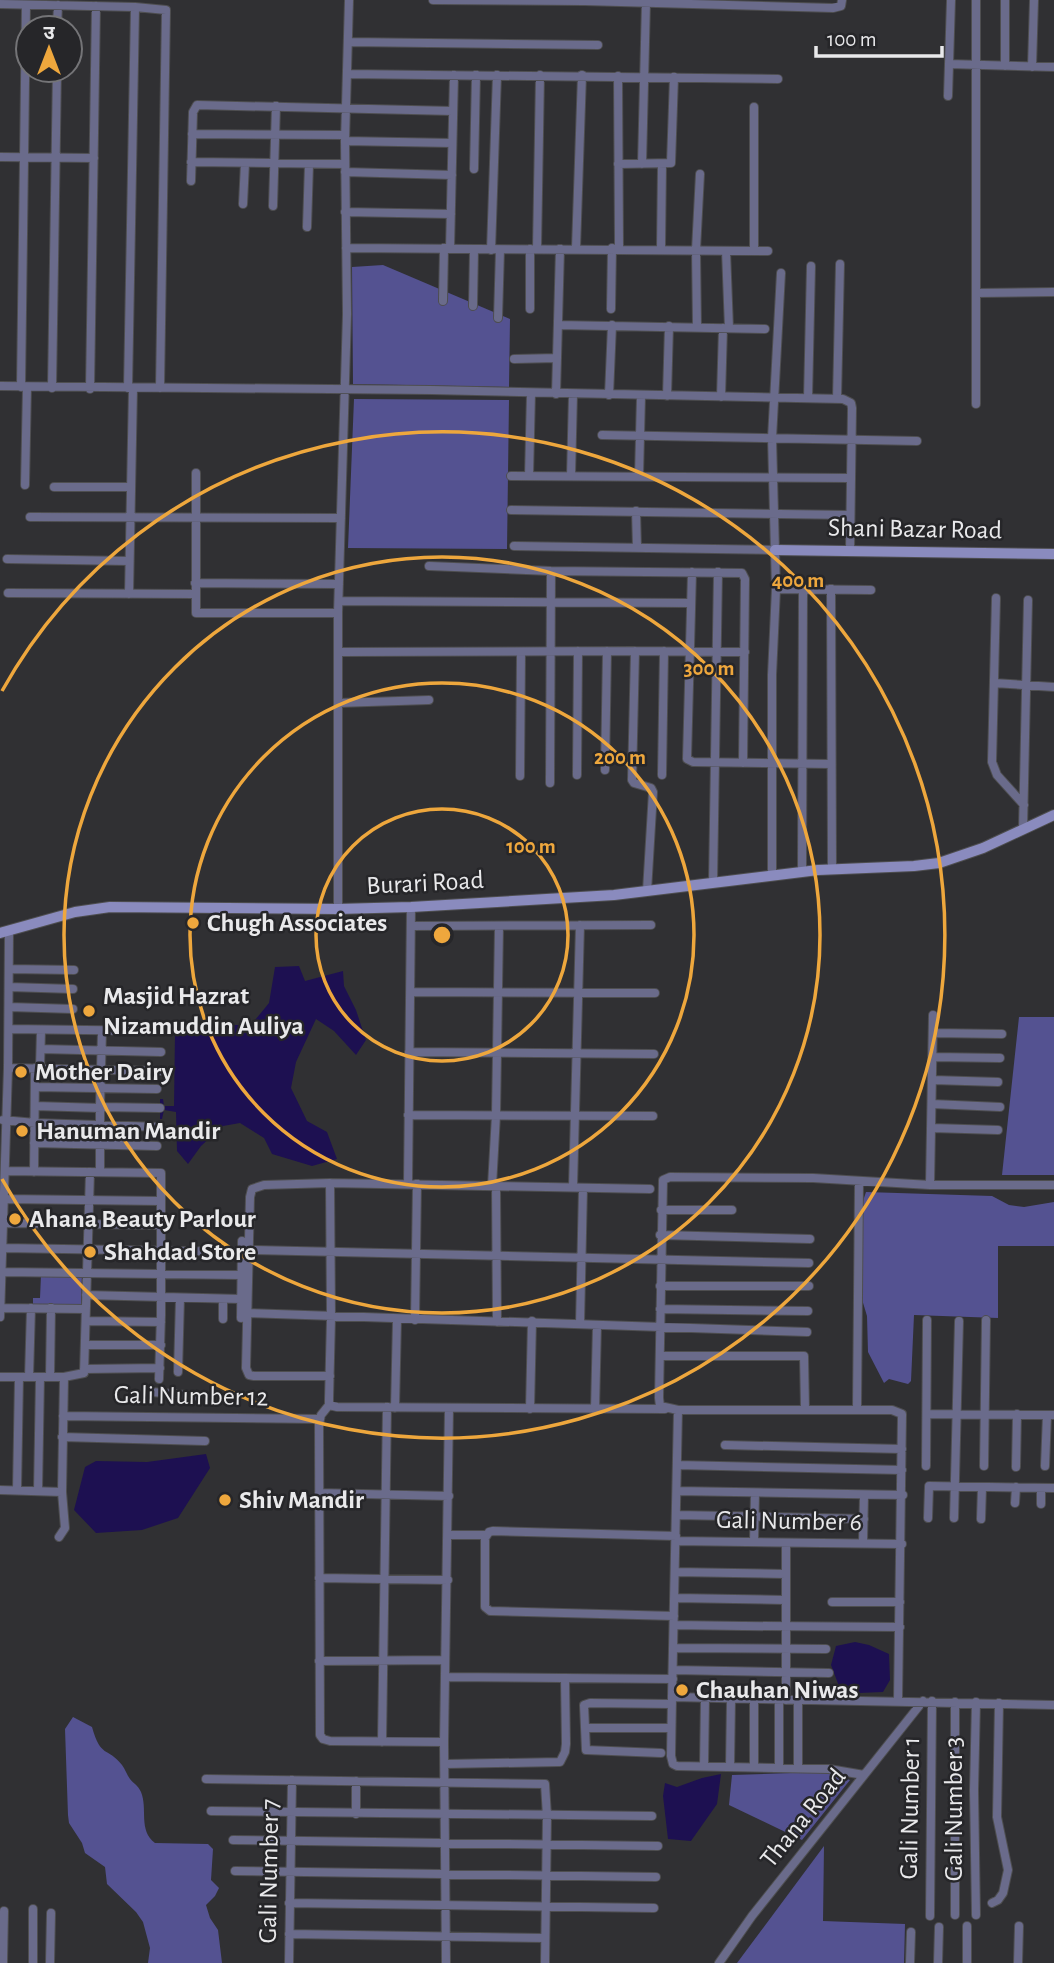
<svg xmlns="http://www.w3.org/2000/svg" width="1054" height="1963" viewBox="0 0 1054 1963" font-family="'Alegreya Sans','Noto Sans Devanagari',sans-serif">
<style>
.green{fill:#545291}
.water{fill:#1d1051}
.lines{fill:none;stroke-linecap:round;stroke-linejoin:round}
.street-casing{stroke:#4e4e50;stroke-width:10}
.secondary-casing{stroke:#4e4e50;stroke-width:12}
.street{stroke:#6a6b8b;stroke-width:8}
.secondary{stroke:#8a8bbe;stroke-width:10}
.ring{fill:none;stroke:#eea73d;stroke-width:3.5}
.poi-dot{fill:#eea73d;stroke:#262629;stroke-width:2.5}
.labels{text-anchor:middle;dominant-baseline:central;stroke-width:5;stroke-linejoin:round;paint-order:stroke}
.street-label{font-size:26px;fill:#e9e9eb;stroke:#262629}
.poi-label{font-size:26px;font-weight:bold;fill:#e9e9eb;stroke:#262629;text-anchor:start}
.centre{fill:#eea73d;stroke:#262629;stroke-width:3.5}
.ring-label{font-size:21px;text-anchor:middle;font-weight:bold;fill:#eea73d;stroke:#262629;stroke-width:5;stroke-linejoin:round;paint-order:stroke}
</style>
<rect width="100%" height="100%" fill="#303033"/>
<path class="green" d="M383,265L510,319L509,387L353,384L352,267Z
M354,399L509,400L507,549L348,548Z
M1019,1017H1054V1175H1002Z
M866,1192L992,1196L1009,1205L1024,1207L1054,1202V1246H998V1318L914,1315L911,1381L908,1384L889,1379L884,1383L868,1352L867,1316L861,1296L863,1201Z
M41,1275H82L81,1306L33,1305V1298H40Z
M73,1717L92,1727C101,1759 107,1746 122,1765C125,1769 127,1775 130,1779C134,1784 138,1785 141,1792C148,1809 138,1830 155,1843L208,1844L213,1849L211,1880L219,1888L215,1896L206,1905L210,1918L218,1930L222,1963H148L150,1948L143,1922L136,1912L107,1884L105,1867L85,1853L82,1843L69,1823L68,1815L65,1729Z
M822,1772L850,1780L802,1840L729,1805L732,1775Z
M824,1846L823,1921L905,1924L904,1963H737Z"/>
<path class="water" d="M299,966L305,981L343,971L344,986L356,1010L366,1040L356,1055L334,1031L316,1019L296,1062L291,1088L307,1121L327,1132L337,1159L312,1166L272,1154L264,1138L240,1123L223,1126L201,1146L188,1164L177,1151L176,1112L164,1110L162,1119H160V1099H163L164,1106H174L175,1033L219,1025H251L269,1003L275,967Z
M206,1454L210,1468L178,1518L142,1530L96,1533L74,1510L85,1467L96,1461L147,1462Z
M855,1642L869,1645L889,1654L890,1680L883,1692L859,1693L840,1689L831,1665L836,1646Z
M721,1774L717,1804L691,1841L668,1839L663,1796L665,1783L677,1787L702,1778Z"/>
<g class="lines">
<defs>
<path id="street" d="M433,0L584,1L833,8L841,6L842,0
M0,4L135,7L166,10L160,388
M57,28L58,5
M348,42L598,45
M949,64L1054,67
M1005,66V0
M1032,67L1034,0
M347,74L778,79
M618,76L619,248
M948,96L951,0
M754,107V251
M192,134L345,135
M345,141L452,143
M0,157L94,158
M191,162L345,164
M618,164L671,163L674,77
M642,164L646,2
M474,169L476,75
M345,172L452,175
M191,181L193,112L197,105L453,111
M243,204L245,163
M273,206L276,106
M345,212L451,214
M307,227L309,164
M346,248L768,251
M576,248L582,75
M661,248L662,164
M450,249L454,75
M530,249V309
M537,249L540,75
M491,250L497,75
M726,251L729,328
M976,293L1054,292
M443,301L444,248
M473,306L474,249
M611,309L612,248
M498,318L500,250
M558,325L765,329
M697,327L696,250L700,174
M514,359L557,358
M0,386L431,390L843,399L851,403L852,408L850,550
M21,387L26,5
M52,388L57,70
M128,388L135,7
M90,389L96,6
M556,394L560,249
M609,395L612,325
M667,396L669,326
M721,397L723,328
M808,398L811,266
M837,399L840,264
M976,404V0
M602,435L917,441
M196,473V613H338
M511,476L850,478
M529,476L531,393
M571,476L573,394
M639,476L641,396
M25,485L27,387
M54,487H130
M511,510L850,515
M636,511L637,548
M30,517L341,518
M514,546L775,550
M7,559L129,561
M429,566L551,571L742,573L745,579L743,763
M692,572L687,759L693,762L831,764
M195,583L339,584
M776,589L871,590
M831,589L832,869
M8,593L195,594
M129,594L133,388
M996,598L992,762L997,775L1024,805
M339,601L691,603
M635,651L632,780L634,783L651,788L653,792L647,891
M338,652L635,651L745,652
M994,683L1054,687
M338,703L429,700
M605,770L607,651
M577,775L578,651
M662,775L664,651
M520,776L521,652
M550,783L551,571
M1023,829L1028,600
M802,872L803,589
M772,876V675L776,589L772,438L781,273
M713,883L718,572
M338,909V613L347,314L345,141L349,0
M411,926L651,925
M9,969L74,970
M9,987L73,989
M410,992L655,993
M9,1007L73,1009
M9,1029L161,1031
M933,1033L1002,1034
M41,1049L161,1052
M409,1052L654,1054
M933,1057L1000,1058
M8,1068L161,1071
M40,1068L41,1030
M933,1080L998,1082
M35,1087L157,1089
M932,1104L1000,1107
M35,1106L101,1108
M100,1106L102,1031
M101,1107L160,1108
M100,1109V1172
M408,1115L653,1116
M3,1120L35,1123L160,1127
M932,1128L998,1130
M34,1143L157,1146
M5,1171L161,1173V1315L159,1379
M34,1172L35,1068
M408,1184L411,907
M930,1185L933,1015
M492,1186L496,1115L499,926
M496,1186L497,1322
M573,1187L580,925
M650,1189L330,1183L331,1318L329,1399V1405L337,1407L665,1409
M4,1199L161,1201
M661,1210H732
M4,1223L160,1225
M660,1235L810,1239
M3,1248L242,1252
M249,1250L809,1263
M2,1272L241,1275
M660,1286H809
M86,1295L241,1299
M0,1308L85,1309
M660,1309L808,1311
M248,1313L807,1332
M0,1317L8,1068L9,930
M241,1318L242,1241
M223,1319V1299
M415,1320L417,1184
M89,1321L161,1322
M580,1324L583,1188
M90,1345H161
M660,1356H804L805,1409
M84,1369L160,1368
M178,1372L180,1298
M330,1376H254L249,1375L246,1368L250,1197L252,1189L264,1185L330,1183
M0,1377H64L84,1373L90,1172
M29,1377L31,1308
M50,1377L51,1308
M152,1392L197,1396
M329,1405L321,1415L319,1424L320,1735L323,1739L330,1741L444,1742
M395,1408L397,1320
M530,1409L532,1321
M857,1409L859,1182
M595,1410L597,1325
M678,1410L672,1697L1054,1705
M927,1414L1054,1415
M63,1416L319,1419
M62,1437L205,1441
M725,1445L902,1449
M677,1465L902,1470
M926,1466L927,1320
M984,1466L986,1320
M1045,1466L1047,1415
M1016,1467L1017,1414
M0,1490L62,1492
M17,1490L19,1377
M38,1491L40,1377
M677,1491L903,1495
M319,1493L449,1496
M1015,1503L1016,1487
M1041,1504V1488
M677,1515L864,1519
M928,1518L929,1486L1054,1488
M954,1518L959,1321
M981,1519L982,1487
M448,1535H486
M59,1537L65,1528L62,1492L64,1377
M676,1541L902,1544
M754,1542L755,1493
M863,1543L864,1495
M675,1572L786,1574
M319,1578L448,1580
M675,1598L785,1600
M832,1602H900
M674,1616L490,1611L485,1607V1538L489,1532L493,1531L676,1536
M674,1625L743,1626
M744,1626L900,1627
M673,1648L826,1649
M319,1661L445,1660
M673,1670L829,1673
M445,1677L673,1679
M672,1697L671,1756L673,1764L677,1766L829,1769L864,1775
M786,1700V1546
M898,1700L902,1414L892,1410H678L660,1406L659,1398L663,1180L670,1177L813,1178L930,1185H1054
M585,1728H671
M382,1742L387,1407
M661,1753L586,1750L584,1705L590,1703L672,1704
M445,1764L560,1762L565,1752L566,1744L565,1679
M704,1766L705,1698
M730,1767L731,1699
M754,1767V1700
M779,1768V1701
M798,1768V1700
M206,1779L545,1784L547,1816L545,1963
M211,1811L652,1816
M356,1814V1781
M233,1840L658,1846
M235,1871L656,1877
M289,1903L654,1908
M992,1903L998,1900L1003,1893L1008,1870L997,1817L999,1703
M955,1915V1702
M976,1915L974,1790L976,1702
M930,1916L932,1701
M289,1934L545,1938
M3,1963L4,1911
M33,1963V1909
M50,1963L51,1913
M289,1963L292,1780
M446,1963L444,1742L449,1408
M719,1963L752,1916L923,1701
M910,1963L911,1932
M938,1963L939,1927
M967,1963V1926
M1018,1963L1019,1926"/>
<path id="secondary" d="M775,550L1054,554
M0,933L75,912L110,907L338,909L411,907L614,895L818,870L914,866L939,863L983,848L1054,815"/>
</defs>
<use href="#street" class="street-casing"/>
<use href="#secondary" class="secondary-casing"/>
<use href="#street" class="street"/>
<use href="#secondary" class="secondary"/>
</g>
<g class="ring">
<circle cx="442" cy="935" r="126"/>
<circle cx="442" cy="935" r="252"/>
<circle cx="442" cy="935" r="378"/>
<path d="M2 691A503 503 0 1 1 2 1179"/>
</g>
<g class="poi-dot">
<circle cx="193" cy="923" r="7"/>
<circle cx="89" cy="1011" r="7"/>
<circle cx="21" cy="1072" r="7"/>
<circle cx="22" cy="1131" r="7"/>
<circle cx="15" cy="1219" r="7"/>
<circle cx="90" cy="1252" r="7"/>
<circle cx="225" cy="1500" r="7"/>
<circle cx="682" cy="1690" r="7"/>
</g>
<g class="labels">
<g class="street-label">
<text transform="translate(915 529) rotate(1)">Shani Bazar Road</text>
<text transform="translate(425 883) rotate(-3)">Burari Road</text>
<text transform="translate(191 1396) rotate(1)">Gali Number 12</text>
<text transform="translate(789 1521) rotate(1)">Gali Number 6</text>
<text transform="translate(910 1808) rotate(-89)">Gali Number 1</text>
<text transform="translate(954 1809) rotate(-90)">Gali Number 3</text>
<text transform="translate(803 1818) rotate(-51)">Thana Road</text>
<text transform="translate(269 1871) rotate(-89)">Gali Number 7</text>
</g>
<g class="poi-label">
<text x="207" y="923">Chugh Associates</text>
<text x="103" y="996">Masjid Hazrat<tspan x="103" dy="30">Nizamuddin Auliya</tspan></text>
<text x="35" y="1072">Mother Dairy</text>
<text x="36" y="1131">Hanuman Mandir</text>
<text x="29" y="1219">Ahana Beauty Parlour</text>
<text x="104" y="1252">Shahdad Store</text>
<text x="239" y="1500">Shiv Mandir</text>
<text x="696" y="1690">Chauhan Niwas</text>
</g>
</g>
<circle cx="442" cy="935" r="10" class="centre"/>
<g class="ring-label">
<text x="798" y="587">400 m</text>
<text x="709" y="675">300 m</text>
<text x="620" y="764">200 m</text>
<text x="531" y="853">100 m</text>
</g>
<g transform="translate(49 49)"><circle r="33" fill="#262629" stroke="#747477" stroke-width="2"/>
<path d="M0-5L12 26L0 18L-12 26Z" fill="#eea73d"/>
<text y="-10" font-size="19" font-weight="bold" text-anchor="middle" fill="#e9e9eb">उ</text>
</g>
<path d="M816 46v10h126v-10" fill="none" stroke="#e9e9eb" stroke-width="3.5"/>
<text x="827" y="46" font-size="21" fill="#e9e9eb" stroke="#262629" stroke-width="5" paint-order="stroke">100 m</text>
</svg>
